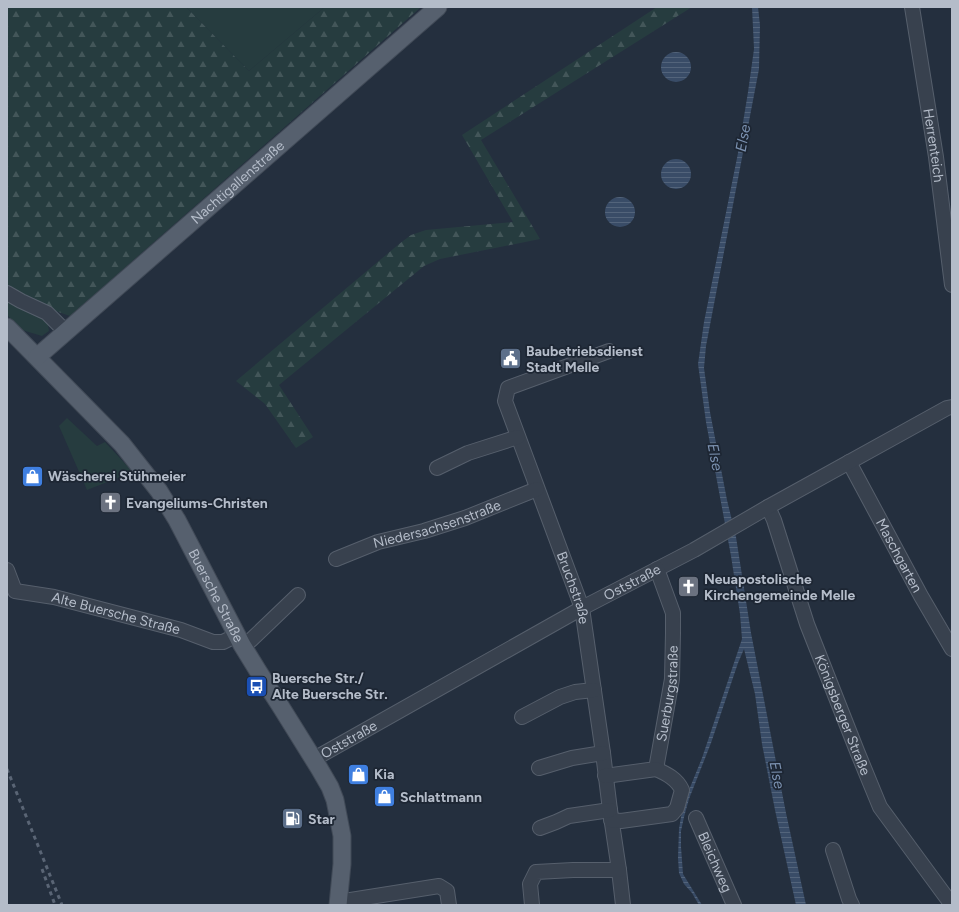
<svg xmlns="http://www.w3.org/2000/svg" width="959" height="912" viewBox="0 0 959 912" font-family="Figtree,sans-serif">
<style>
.green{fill:#263c3f}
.forest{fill:url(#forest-firs)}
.water{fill:url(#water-rules)}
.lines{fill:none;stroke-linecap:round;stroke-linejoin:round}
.minor-casing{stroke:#565f6c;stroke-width:16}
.major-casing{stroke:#414a57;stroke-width:19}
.minor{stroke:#38414e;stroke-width:14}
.major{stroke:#56606e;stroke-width:17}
.rail{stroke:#5a6575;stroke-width:3;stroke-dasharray:4 4;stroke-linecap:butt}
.labels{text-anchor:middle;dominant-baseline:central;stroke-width:3.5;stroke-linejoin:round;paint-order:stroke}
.street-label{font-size:14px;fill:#b4bcc9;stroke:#1d2633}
.poi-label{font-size:14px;font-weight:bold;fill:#b4bcc9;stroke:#1d2633;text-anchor:start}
.water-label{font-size:15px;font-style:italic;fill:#7c92b1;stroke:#1d2633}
</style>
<defs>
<pattern id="forest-firs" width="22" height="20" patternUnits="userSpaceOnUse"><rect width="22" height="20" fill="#263c3f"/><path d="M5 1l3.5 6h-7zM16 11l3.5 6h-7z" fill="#435659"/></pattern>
<pattern id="water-rules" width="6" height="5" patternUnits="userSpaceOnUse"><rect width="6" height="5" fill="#394c67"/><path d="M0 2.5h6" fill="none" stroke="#53647b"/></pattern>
</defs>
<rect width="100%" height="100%" fill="#242f3e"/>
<path class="green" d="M186,7H325L249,71Z
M7,296L47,318L49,331L42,336L22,330L7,315Z
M67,418L97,446L105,442L133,472L87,490L59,426Z"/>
<path class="forest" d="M7,7H186L249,71L325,7H421L70,316L27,301L7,287Z
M657,7H692L481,140L540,239L440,259L424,266L279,385L313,437L296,448L265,404L236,381L399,244L411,235L426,230L513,222L462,135Z"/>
<path class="water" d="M752,7H758L760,25L759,69L706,346L704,368L710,412L727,500L736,537L751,633L786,813L806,905H796L775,810L762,744L755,694L744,649L738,663L711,743L689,799L684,817L681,831V847L683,874L702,905H699L692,893L684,884L679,873L678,858L679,829L682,811L689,790L702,758L742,639L740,614L731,556L706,422L698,364L704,322L738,153L748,92L754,49Z
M661 67a15 15 0 1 1 30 0a15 15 0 1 1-30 0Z
M661 174a15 15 0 1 1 30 0a15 15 0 1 1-30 0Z
M605 212a15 15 0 1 1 30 0a15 15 0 1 1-30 0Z"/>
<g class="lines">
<defs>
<g id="minor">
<path id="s1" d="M912,7L936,157L952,285"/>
<path d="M7,293L21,301L47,313L65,331"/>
<path id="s2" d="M609,351L508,388L505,401L582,608L603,753L610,810L619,870L623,905"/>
<path id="s3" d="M849,462L921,596L952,649"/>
<path d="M437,468L468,453L518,437"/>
<path id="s4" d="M768,507L774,520L807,624L857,751L880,807L952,905"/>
<path id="s5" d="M336,559L378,542L424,531L465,518L537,489"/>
<path id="s6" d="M7,570L15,591L54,597L181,630L213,642H223L237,635"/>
<path d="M242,645L251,640L298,595"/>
<path d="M522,717L560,697L575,692L594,690"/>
<path id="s7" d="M314,759L582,608L694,550L768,507L947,408L952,407"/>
<path d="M539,768L572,758L603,753"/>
<path id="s8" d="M605,776L656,769L672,679L673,633V613L657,569"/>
<path id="s9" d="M696,818L734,905"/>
<path d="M611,820L621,821L672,814L677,808L682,790C677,779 667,774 656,769"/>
<path d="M540,828L556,822L569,816L610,810"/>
<path d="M833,850L849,899L852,905"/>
<path d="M338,902L439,886L447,891L449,905"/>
<path d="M532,905L530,884L536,872L573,870H619"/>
</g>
<g id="major">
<path id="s10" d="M7,327L122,444L159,491L177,520L242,645L258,671L281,707L319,768L330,787L335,800L342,836V864L338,905"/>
<path id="s11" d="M37,357L438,7"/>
</g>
</defs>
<use href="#minor" class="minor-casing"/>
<use href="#major" class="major-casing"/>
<use href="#minor" class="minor"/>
<use href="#major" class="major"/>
<path class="rail" d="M7,769L62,905
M42,869L55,905"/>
</g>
<defs>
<symbol id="civic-square" viewBox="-11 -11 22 22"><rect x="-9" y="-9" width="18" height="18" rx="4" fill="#5c6f8a" stroke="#1d2633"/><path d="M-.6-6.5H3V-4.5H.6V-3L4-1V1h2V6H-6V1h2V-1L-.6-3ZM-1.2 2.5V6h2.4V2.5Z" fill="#fff"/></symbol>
<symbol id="shop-square" viewBox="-11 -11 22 22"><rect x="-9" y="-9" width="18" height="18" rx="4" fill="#3f7fe0" stroke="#1d2633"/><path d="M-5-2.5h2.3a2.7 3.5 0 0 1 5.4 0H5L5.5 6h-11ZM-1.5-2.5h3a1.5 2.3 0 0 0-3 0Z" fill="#fff"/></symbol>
<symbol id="church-square" viewBox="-11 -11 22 22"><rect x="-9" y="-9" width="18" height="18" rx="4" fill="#6b7280" stroke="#1d2633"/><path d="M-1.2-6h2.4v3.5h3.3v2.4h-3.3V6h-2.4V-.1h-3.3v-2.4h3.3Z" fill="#fff"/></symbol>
<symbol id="bus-square" viewBox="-11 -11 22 22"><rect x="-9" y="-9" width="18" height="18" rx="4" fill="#1a4fb4" stroke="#1d2633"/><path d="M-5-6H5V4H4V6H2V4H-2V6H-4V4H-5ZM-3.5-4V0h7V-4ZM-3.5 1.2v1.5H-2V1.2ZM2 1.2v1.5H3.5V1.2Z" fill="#fff"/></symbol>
<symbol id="fuel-square" viewBox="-11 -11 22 22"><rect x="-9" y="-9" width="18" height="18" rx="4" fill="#5c6f8a" stroke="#1d2633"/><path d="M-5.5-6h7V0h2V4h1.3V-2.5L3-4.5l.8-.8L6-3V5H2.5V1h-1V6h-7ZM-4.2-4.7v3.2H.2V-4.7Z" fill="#fff"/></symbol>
</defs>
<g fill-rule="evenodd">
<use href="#civic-square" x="498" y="346" width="25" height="25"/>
<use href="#shop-square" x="20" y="464" width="25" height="25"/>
<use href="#church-square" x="98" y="490" width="25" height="25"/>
<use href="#church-square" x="676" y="574" width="25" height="25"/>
<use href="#bus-square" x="244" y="674" width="25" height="25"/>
<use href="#shop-square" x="346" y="762" width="25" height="25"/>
<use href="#shop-square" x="372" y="784" width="25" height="25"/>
<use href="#fuel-square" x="280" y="806" width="25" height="25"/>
</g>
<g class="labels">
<g class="street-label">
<text stroke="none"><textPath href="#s1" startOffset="140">Herrenteich</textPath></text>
<text stroke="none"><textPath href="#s11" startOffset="266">Nachtigallenstraße</textPath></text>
<text stroke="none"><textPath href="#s5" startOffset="107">Niedersachsenstraße</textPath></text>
<text stroke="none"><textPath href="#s3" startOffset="106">Maschgarten</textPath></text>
<text stroke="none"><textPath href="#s7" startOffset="364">Oststraße</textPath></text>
<text stroke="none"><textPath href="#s2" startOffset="320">Bruchstraße</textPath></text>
<text stroke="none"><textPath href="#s10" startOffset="343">Buersche Straße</textPath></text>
<text stroke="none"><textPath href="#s6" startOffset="126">Alte Buersche Straße</textPath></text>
<text stroke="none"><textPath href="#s8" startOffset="128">Suerburgstraße</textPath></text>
<text stroke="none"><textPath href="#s4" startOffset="221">Königsberger Straße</textPath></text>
<text stroke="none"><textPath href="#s7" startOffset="40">Oststraße</textPath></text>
<text stroke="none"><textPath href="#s9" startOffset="48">Bleichweg</textPath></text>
</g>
<g class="poi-label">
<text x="526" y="351">Baubetriebsdienst<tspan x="526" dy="16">Stadt Melle</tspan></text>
<text x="48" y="476">Wäscherei Stühmeier</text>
<text x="126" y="503">Evangeliums-Christen</text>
<text x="704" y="579">Neuapostolische<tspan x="704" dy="16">Kirchengemeinde Melle</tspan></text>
<text x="272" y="678">Buersche Str./<tspan x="272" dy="16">Alte Buersche Str.</tspan></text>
<text x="374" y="774">Kia</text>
<text x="400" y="797">Schlattmann</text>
<text x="308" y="819">Star</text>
</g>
<g class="water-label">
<text transform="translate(743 138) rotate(-80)">Else</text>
<text transform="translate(715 457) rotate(79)">Else</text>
<text transform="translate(777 775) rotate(79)">Else</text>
</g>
</g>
<rect width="959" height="912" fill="none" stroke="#b4bcc9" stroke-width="16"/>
</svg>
